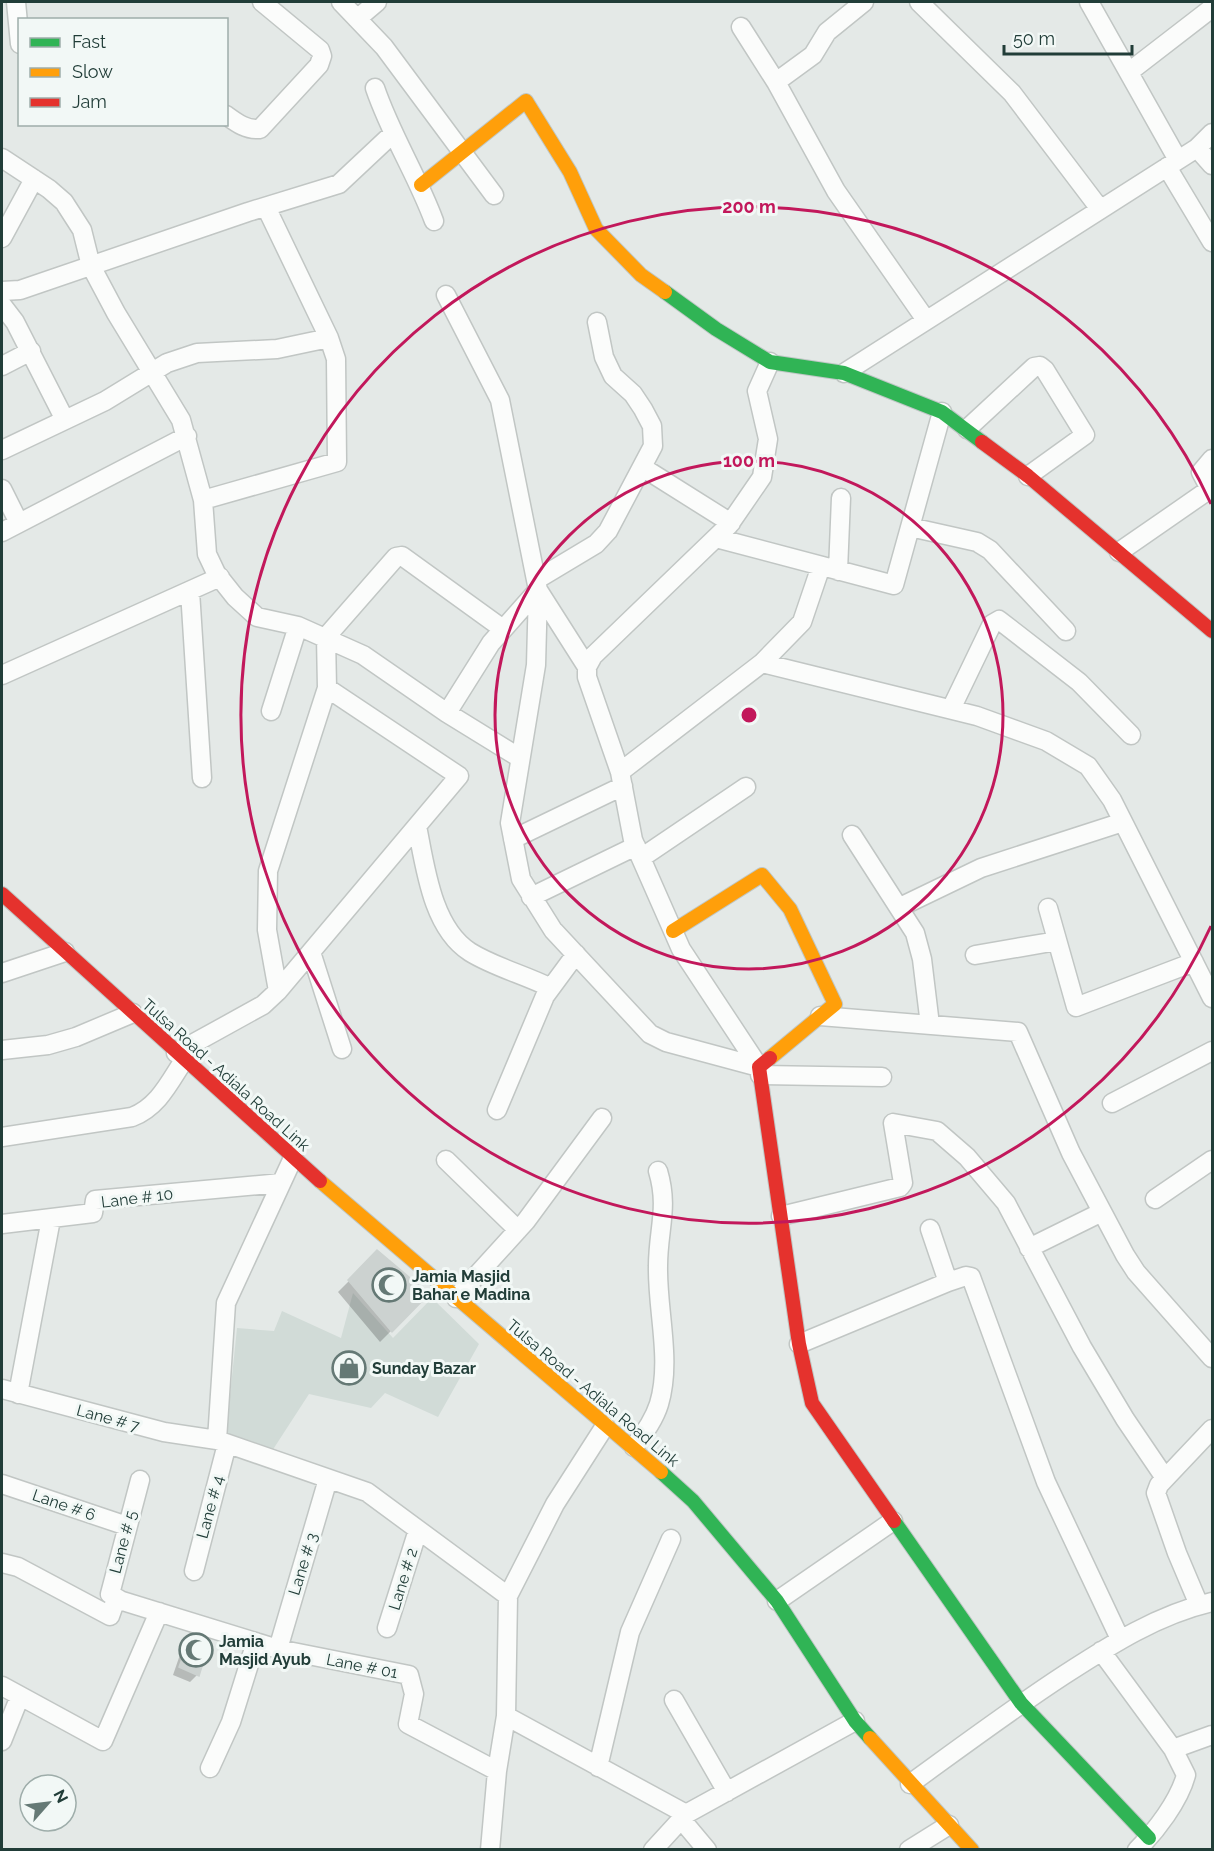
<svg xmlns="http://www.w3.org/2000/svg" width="1214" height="1851" viewBox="0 0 1214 1851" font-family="Raleway,sans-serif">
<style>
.built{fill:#d1dbd7}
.shadow{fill:#0003}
.building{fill:#ccd2d0;stroke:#ccd2d0;stroke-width:1.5}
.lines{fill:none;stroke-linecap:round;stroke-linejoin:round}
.street-casing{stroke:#c1c6c4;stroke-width:21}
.fast-casing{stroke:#bfc7c5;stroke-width:16}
.slow-casing{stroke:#bfc7c5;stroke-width:16}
.jam-casing{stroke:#bfc7c5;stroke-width:16}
.street{stroke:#fbfcfb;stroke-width:18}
.fast{stroke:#30b455;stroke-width:14}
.slow{stroke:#ff9f0a;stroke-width:14}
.jam{stroke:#e5322d;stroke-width:14}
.ring{fill:none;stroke:#c2185b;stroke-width:3}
.labels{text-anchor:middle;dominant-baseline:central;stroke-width:6;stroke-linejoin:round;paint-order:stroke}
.street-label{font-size:16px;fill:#213d38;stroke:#f2f8f6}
.poi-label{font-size:16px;font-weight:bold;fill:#213d38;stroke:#f2f8f6;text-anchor:start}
.centre{fill:#c2185b;stroke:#f2f8f6;stroke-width:3}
.ring-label{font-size:18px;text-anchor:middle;font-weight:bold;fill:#c2185b;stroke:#f2f8f6;stroke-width:6;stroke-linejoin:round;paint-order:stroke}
</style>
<rect width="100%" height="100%" fill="#e4e9e7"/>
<path class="built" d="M353,1293L393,1338L432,1298L479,1344L438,1417L385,1393L371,1408L309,1394L272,1451L226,1435L237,1328L274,1331L282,1311L341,1338Z"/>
<path class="shadow" d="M378,1252L427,1295L380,1342L338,1292Z
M191,1636L197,1675L190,1682L173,1675L184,1643Z"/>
<path class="building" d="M377,1250L429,1294L392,1332L348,1280Z
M191,1634L210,1640L199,1676L179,1667Z"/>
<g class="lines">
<defs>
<path id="street" d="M16,2L20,44
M341,2L384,47L494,195
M919,2L1012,93L1100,209
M1089,2L1178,160
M357,19L377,2
M741,27L776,82L836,191L926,320
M1129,72L1212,8
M776,82L813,55L827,32L864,2
M375,88C391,135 417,175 434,221
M226,115C237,123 246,130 260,129L319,65L322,56L320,50L262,2
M1197,148L1212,165
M2,158L49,189L64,202L82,230L91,266L116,313L181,420L203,500L207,554L216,573L235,597L257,617L298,626L363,655L447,713L520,758
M1167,167L1212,242
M2,238L34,179
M2,291L20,290L248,212L339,184L387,139
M446,295L500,400L538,590L536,665L510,823L521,879L553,930L650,1034L666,1042L759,1067
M2,305L15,322L65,420
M2,366L31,351
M844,373L1197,148L1212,133
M967,429L1034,367L1040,366L1045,370L1085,435L1028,476
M2,450L105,401L167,363L197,353L277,349L329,338
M642,467L731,523
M2,489L19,523
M1210,489L1201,472L1212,459
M203,500L337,462L336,359L329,338L266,207
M910,527L977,542L990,550L1066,631
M2,532L187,436
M716,538L894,585L942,412
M1119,552L1210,489L1212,491
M838,571L841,498
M536,580L596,544L608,531L653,446L652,426L643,409L633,394L613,376L604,357L597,322
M190,591L202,778
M762,663L977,716L1046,741L1088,766L1112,800L1212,998
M2,675L220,577
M951,709L992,624L999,620L1079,682L1131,735
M271,711L298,626
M447,713L491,643L538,590L587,667
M620,772L762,663L802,622L821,566
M417,826C425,866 432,928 470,952C494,967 525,975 551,988
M852,835L915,933L922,959L930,1025
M513,839L623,786
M641,858L746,787
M531,897L636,846
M900,907L981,868L1123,822
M1048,908L1076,1007L1194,962
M311,952L342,1049
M975,955L1057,941
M2,973L65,952
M278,991L267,930L268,871L327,688L326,637L396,557L402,556L503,629
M820,1016L1018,1032L1071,1153L1125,1255L1136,1272L1212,1358
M2,1050L48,1045L76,1037L133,1013
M176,1053L263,1005L278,991L459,776L327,688
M759,1067L681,949L633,840L620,772L587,677V667L593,656L729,525L762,477L768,439L757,391L770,362
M760,1075L882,1077
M1112,1103L1212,1051
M497,1110L545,996L576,954
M2,1137L132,1117C158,1107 169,1083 184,1060
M293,1158L226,1303L217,1440L367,1492L508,1596L506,1716L497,1771L490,1850
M446,1160L518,1230
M1155,1199L1212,1160
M781,1216L900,1187L903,1183L893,1123L937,1131L967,1157L1006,1203L1082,1347L1125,1419L1165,1478
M2,1224L93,1213L95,1200L281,1183
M930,1229L948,1282
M1029,1248L1102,1212
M456,1298L526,1221L602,1118
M799,1344L948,1282L966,1276L971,1277L1046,1482L1120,1639
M2,1389L164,1432L217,1440
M18,1394L51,1219
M634,1447C644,1433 654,1420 659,1404C672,1360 657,1311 658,1266C658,1229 669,1208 658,1171
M2,1484L127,1526
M2,1563L18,1567L110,1616L116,1599L278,1649L409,1675L414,1694L408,1724L497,1771
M194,1571L227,1444
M508,1596L555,1504L605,1426
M120,1600L110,1594L140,1480
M777,1601L893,1521
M1199,1605L1177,1553L1156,1493L1159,1485L1212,1429
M387,1628L418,1530
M278,1649L328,1479
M1101,1651L1173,1749L1186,1775C1179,1801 1156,1831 1137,1850
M2,1686L103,1741L159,1612
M674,1700L727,1792
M506,1716L686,1814
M2,1741L20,1696
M1173,1749L1212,1735
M598,1767L630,1632L671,1539
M210,1768L231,1722L256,1642
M910,1784C961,1747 1012,1709 1064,1675C1112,1644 1157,1615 1212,1602
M681,1819L707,1850
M653,1850L686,1814L855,1721
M909,1850L949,1825"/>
<path id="fast" d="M665,292L716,329L770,362L844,373L942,412L982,442
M661,1472L693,1501L777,1601L855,1721L870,1738
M894,1521L1021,1703L1149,1838"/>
<path id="slow" d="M421,185L526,101L570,172L596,229L641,275L665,292
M673,931L762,875L790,909L835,1004L770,1058
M320,1181L661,1472
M870,1738L972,1850"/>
<path id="jam" d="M982,442L1028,476L1212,631
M2,894L320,1181
M770,1058L759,1067L799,1344L812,1403L894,1521"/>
</defs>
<use href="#street" class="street-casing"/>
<use href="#fast" class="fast-casing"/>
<use href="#slow" class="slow-casing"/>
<use href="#jam" class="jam-casing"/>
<use href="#street" class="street"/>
<use href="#fast" class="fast"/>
<use href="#slow" class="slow"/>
<use href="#jam" class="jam"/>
</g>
<g class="ring">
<circle cx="749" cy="715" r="254"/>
<path d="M1211 926A508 508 0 1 1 1211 504"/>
</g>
<defs>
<symbol id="mosque-ring" viewBox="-11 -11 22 22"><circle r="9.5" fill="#f2f8f6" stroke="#657975" stroke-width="1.5"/><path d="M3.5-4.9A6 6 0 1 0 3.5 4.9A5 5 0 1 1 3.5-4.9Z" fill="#657975"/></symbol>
<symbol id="shop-ring" viewBox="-11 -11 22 22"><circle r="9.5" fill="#f2f8f6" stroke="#657975" stroke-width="1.5"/><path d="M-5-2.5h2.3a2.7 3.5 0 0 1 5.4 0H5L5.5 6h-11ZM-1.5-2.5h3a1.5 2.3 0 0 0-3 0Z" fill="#657975"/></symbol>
</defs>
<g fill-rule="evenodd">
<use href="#mosque-ring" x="370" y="1266" width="38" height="38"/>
<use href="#shop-ring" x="330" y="1349" width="38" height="38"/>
<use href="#mosque-ring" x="177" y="1631" width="38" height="38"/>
</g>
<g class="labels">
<g class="street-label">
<text transform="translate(226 1075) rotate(42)">Tulsa Road - Adiala Road Link</text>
<text transform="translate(137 1198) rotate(-7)">Lane # 10</text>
<text transform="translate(593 1393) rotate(40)">Tulsa Road - Adiala Road Link</text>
<text transform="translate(108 1418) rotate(15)">Lane # 7</text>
<text transform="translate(64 1505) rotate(19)">Lane # 6</text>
<text transform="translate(210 1507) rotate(-75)">Lane # 4</text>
<text transform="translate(123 1542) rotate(-75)">Lane # 5</text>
<text transform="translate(303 1564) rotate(-73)">Lane # 3</text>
<text transform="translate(403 1579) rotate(-73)">Lane # 2</text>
<text transform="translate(362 1666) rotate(11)">Lane # 01</text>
</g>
<g class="poi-label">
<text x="412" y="1276">Jamia Masjid<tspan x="412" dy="18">Bahar e Madina</tspan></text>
<text x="372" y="1368">Sunday Bazar</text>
<text x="219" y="1641">Jamia<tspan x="219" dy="18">Masjid Ayub</tspan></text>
</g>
</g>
<circle cx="749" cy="715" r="9" class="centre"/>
<g class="ring-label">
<text x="749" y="213">200 m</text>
<text x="749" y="467">100 m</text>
</g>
<rect width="1214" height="1851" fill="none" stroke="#213d38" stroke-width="6"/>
<rect x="18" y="18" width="210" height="108" fill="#f2f8f6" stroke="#9eadaa" stroke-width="1.5"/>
<rect x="30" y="38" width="30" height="9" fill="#30b455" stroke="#9eadaa" stroke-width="1.5"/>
<text x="72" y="48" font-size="18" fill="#213d38">Fast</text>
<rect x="30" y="68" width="30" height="9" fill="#ff9f0a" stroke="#9eadaa" stroke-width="1.5"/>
<text x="72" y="78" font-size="18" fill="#213d38">Slow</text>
<rect x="30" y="98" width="30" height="9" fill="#e5322d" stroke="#9eadaa" stroke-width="1.5"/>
<text x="72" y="108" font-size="18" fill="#213d38">Jam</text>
<g transform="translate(48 1803) rotate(62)"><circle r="28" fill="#f2f8f6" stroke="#9eadaa" stroke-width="1.5"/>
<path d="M0-4.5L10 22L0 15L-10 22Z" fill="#657975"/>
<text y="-9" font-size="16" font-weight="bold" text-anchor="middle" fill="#213d38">N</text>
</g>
<path d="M1004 45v9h128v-9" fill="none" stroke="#213d38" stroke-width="3"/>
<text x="1013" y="45" font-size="18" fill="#213d38" stroke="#f2f8f6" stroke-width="4.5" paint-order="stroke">50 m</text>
</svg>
